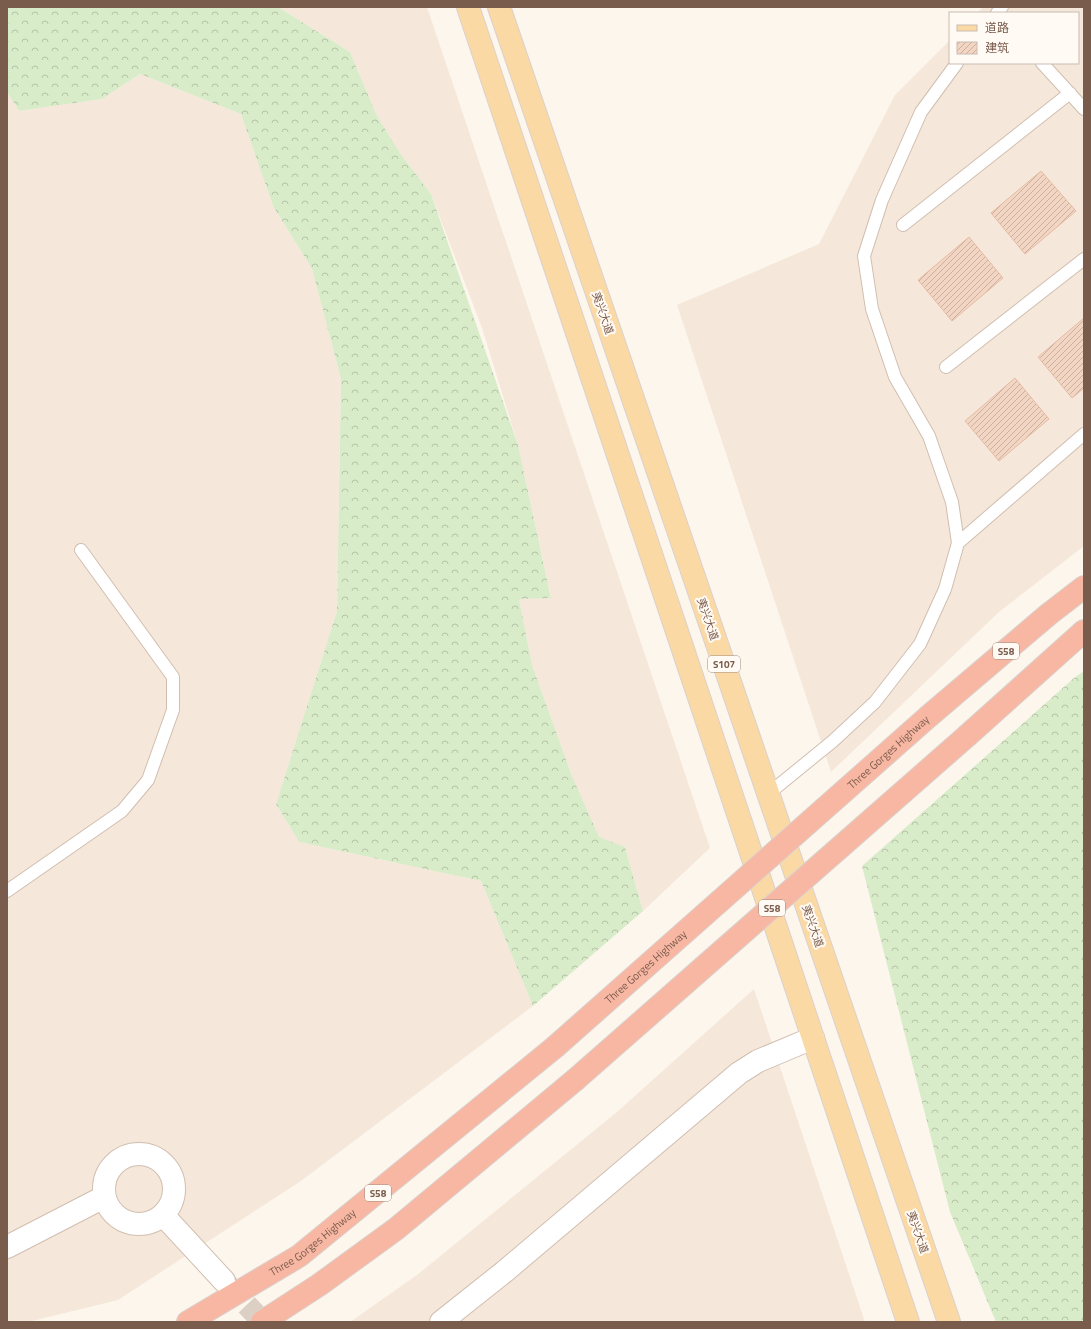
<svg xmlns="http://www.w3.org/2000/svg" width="1091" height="1329" viewBox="0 0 1091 1329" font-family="'Titillium Web','Noto Sans SC',sans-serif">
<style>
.residential{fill:#f5e8da}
.forest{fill:url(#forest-crowns)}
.building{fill:url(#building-hatch);stroke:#e6bba3}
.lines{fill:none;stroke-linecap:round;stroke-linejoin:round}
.minor-tunnel{stroke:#dcd0c4;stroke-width:22;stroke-dasharray:22 11;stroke-linecap:butt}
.service-casing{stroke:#d1beb0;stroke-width:14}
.minor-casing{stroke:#d1beb0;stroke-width:24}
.primary-casing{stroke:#dad1cd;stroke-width:24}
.motorway-casing{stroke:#dad1cd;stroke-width:24}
.service{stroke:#fff;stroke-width:12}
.minor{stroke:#fff;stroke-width:22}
.primary{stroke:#fbd9a5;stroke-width:22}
.motorway{stroke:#f7b7a3;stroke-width:22}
.motorway-bridge-casing{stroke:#dad1cd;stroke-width:24;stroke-linecap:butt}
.motorway-bridge{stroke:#f7b7a3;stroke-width:22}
.labels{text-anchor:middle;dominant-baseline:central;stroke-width:4;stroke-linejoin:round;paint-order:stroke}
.shield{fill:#fffaf3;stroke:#a28b7f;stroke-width:1}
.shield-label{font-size:10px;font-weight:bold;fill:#7a5c4d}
.street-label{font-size:11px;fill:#7a5c4d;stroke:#fffaf3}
</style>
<defs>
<pattern id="forest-crowns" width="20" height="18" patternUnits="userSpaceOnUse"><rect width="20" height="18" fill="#d8ecc9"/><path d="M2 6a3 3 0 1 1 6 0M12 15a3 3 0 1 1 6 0" fill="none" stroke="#b4c2a5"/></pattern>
<pattern id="building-hatch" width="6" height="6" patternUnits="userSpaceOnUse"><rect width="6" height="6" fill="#f3d5c3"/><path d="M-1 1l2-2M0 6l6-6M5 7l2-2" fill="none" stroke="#cab0a1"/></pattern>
</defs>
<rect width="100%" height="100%" fill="#fdf6ec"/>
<path class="residential" d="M278,7H427L710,848L643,911L625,847L599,838L572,776L532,665L519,599L551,597L518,445L482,328L431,194L400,153L377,116L350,52Z
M983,7H1084V546L999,612L831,772L677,305L819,244L895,95L950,40V63H1078V13H977Z
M140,74L241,114L273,206L312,269L341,379L337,611L276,804L299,842L481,881L533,1006L301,1181L118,1300L28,1322H7V92L19,111L102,99Z
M754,989L865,1322H350L417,1275L617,1112Z"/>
<path class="forest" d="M7,7H278L350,52L377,116L400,153L431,194L518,445L551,598L519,599L532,665L572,776L599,837L625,847L643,911L533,1006L481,881L299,842L276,804L337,611L341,379L312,269L273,206L241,114L140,74L102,99L19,111L7,92Z
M1084,671V1322H996L950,1212L862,866L1074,678Z"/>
<path class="building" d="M1041,171L1076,211L1025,254L991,213Z
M969,237L1003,278L952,321L918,280Z
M1084,318V388L1072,398L1038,357Z
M1015,378L1049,419L999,461L965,421Z"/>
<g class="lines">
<path class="minor-tunnel" d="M224,1281L263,1322"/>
<defs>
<path id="service" d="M997,13L1002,7
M1042,63L1084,109
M903,225L1070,93
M946,367L1084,259
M958,543L1084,434
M768,794L833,741L875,702L920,644L945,589L958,543L952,502L929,436L895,377L872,309L864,256L882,200L921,112L957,63
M7,891L122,811L148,780L173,710V677L81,550"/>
<path id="minor" d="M104 1189a35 35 0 1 1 70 0a35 35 0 1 1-70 0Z
M163,1215L224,1281
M7,1247L104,1197
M441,1322L504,1272L739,1073L758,1061L813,1038"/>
<path id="primary" d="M468,7L908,1322
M499,7L949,1322"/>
<g id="motorway">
<path d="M929,716L1049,614L1084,587"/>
<path d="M968,735L1084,631"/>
<path id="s1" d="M188,1322L299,1256L555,1047"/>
<path d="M262,1322L319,1285L396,1229L575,1080"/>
</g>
</defs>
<use href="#service" class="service-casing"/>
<use href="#minor" class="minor-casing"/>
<use href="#primary" class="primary-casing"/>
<use href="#motorway" class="motorway-casing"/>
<use href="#service" class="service"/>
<use href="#minor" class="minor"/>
<use href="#primary" class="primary"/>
<use href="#motorway" class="motorway"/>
<defs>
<g id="motorway-bridge">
<path id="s2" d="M555,1047L929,716"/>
<path d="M575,1080L968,735"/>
</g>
</defs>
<use href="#motorway-bridge" class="motorway-bridge-casing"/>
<use href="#motorway-bridge" class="motorway-bridge"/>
</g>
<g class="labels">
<g class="shield">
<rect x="993" y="643" width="26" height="16" rx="3"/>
<rect x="708" y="656" width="32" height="16" rx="3"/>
<rect x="759" y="900" width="26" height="16" rx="3"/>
<rect x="365" y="1185" width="26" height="16" rx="3"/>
</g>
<g class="shield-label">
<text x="1006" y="651">S58</text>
<text x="724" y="664">S107</text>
<text x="772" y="908">S58</text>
<text x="378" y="1193">S58</text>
</g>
<g class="street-label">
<text transform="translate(603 313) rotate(71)">夷兴大道</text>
<text transform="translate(708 619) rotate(71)">夷兴大道</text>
<text stroke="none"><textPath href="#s2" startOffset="445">Three Gorges Highway</textPath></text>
<text transform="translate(813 926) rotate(71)">夷兴大道</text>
<text stroke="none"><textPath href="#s2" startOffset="121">Three Gorges Highway</textPath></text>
<text transform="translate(918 1232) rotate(71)">夷兴大道</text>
<text stroke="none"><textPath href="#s1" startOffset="148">Three Gorges Highway</textPath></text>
</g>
</g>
<rect width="1091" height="1329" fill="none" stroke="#7a5c4d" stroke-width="16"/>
<rect x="949" y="12" width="130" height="52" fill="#fffaf3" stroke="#cabbb1"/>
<rect x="957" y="25" width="20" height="6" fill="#fbd9a5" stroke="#cabbb1"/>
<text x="985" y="32" font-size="12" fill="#7a5c4d">道路</text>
<rect x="957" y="42" width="20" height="12" fill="url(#building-hatch)" stroke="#cabbb1"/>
<text x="985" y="52" font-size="12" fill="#7a5c4d">建筑</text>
</svg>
